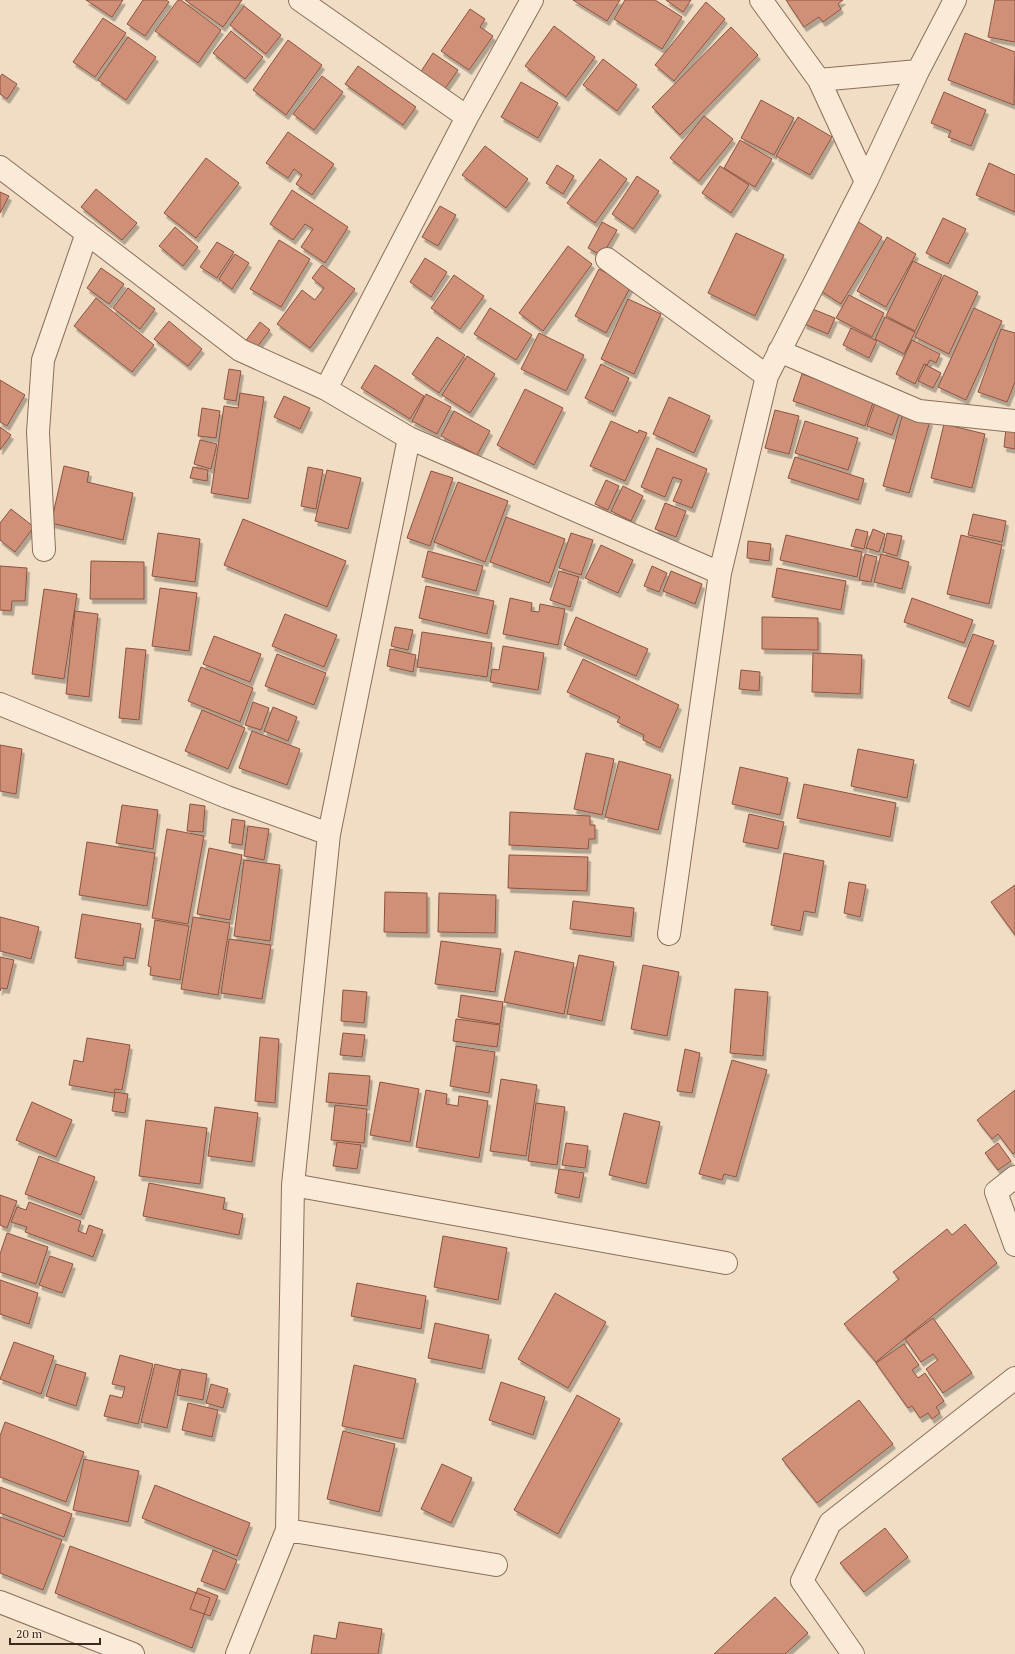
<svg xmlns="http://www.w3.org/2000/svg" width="1015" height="1654" viewBox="0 0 1015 1654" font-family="'PT Serif',serif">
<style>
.building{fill:#d09078;stroke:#8d523e;filter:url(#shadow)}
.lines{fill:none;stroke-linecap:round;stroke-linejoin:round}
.minor-casing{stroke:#8c6d59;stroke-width:24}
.minor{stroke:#faebd8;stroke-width:22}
</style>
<defs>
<filter id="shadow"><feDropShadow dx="2.5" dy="4.5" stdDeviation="0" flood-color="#0004"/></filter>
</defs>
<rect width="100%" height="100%" fill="#f0ddc4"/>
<path class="building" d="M86,0H123L112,17Z
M143,0H166L169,2L145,36L127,24Z
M178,0H181L221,30L198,63L155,31Z
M185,0H242L223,27Z
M573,0H620L607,21Z
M625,0H655L682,17L662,49L614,19Z
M666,0H691L683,12Z
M786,0H843L838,4L841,9L823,22L819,17L804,27Z
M995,0H1015V42L988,37Z
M706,2L725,19L674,81L655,65Z
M244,6L281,35L266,54L230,25Z
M470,9L485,19L480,27L493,36L469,70L441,51Z
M103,18L126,33L95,77L73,62Z
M554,26L595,57L566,97L525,66Z
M731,27L758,55L680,135L652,107Z
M231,31L263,57L245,79L213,53Z
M965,33L1015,52L1014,105L948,80Z
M128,37L156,57L126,100L98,80Z
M288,40L322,65L286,115L253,90Z
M433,53L458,70L444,90L420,73Z
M603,59L637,85L617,111L583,85Z
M358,66L416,107L403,125L345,84Z
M2,74L17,84L7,99L0,94V77Z
M322,76L343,92L314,130L293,114Z
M521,82L558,103L538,138L501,117Z
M944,92L986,110L971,146L948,137L951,131L931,123Z
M761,100L794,118L774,155L741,138Z
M704,116L733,139L699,181L670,158Z
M798,117L832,137L810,175L776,156Z
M288,132L334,164L312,195L296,184L302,175L294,169L288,178L266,163Z
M740,140L772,159L755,187L724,168Z
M485,146L528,179L506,208L462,175Z
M206,158L239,183L196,238L164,213Z
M600,159L627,179L595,223L567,203Z
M989,163L1015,175V212L976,195Z
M557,165L574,176L563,194L546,183Z
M720,166L749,185L731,213L702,193Z
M637,176L659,191L633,229L612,214Z
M96,189L137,223L122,240L81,207Z
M292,190L348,227L325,263L301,247L313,229L305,224L293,240L270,224Z
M0,192L9,196L0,213Z
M440,206L456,215L438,246L422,237Z
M943,218L966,229L948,264L926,253Z
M857,221L882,237L841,304L816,288Z
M602,222L617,230L602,256L588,248Z
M175,227L198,247L183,266L159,246Z
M736,233L784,255L755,316L708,293Z
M887,237L916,254L886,307L857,291Z
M279,240L310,259L281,307L250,289Z
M217,242L234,252L217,278L200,267Z
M568,246L592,264L543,331L519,313Z
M235,254L249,263L232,289L219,279Z
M425,258L447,272L431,297L410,282Z
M913,261L942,275L915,331L886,316Z
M322,265L355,289L310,348L277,324L302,290L315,300L324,288L312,278Z
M101,268L124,284L109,304L87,288Z
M599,269L631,286L606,333L575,316Z
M454,275L484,296L460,329L431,308Z
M944,275L978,292L949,354L915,337Z
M128,288L155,309L140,329L113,308Z
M849,295L884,313L872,337L836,318Z
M96,298L154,345L132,372L74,326Z
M628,299L661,314L634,374L601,359Z
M490,308L532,335L516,360L474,334Z
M810,308L835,318L828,334L804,324Z
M974,308L1002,321L966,400L938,387Z
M885,317L915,332L904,354L875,339Z
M169,321L202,349L188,366L154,339Z
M260,322L270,330L254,351L244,343Z
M851,328L877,341L869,358L843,345Z
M1001,329L1015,333V382L1007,402L978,392Z
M539,333L584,355L566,391L521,369Z
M437,337L465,355L439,393L412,374Z
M912,340L940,354L936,363L930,360L927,365L924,364L915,384L896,374Z
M467,356L495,374L470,413L442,395Z
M601,364L629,378L613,412L585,398Z
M375,365L424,396L410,419L361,388Z
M926,365L941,373L933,388L918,381Z
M229,369L241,371L236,401L224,399Z
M802,374L874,400L865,426L793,401Z
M0,380L25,395L7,426L0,422Z
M525,389L563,408L534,465L497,445Z
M240,393L264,397L248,499L211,493L224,406L238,408Z
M426,394L451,407L437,434L412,421Z
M284,396L310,408L300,429L274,417Z
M669,397L710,416L694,453L653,434Z
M876,400L901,409L892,435L867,426Z
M202,408L220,411L216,438L198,436Z
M775,410L799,416L789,454L765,448Z
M454,411L490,431L477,455L441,436Z
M903,413L930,421L909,493L883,486Z
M611,421L638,433L639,430L647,433L625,481L590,466Z
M805,421L858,438L848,470L795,453Z
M944,424L985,434L972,488L931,478Z
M0,427L11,435L0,450Z
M1006,428L1015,430V449L1004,447Z
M200,440L217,444L211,469L194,464Z
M657,448L707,469L692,508L673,501L682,480L673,477L665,497L641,487Z
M795,457L864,479L858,500L788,478Z
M64,466L89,472L87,482L133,493L123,540L51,523Z
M193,467L208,470L207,481L190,478Z
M308,467L323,470L316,509L301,506Z
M327,470L361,478L348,529L315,521Z
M431,471L453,478L430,546L407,538Z
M606,480L619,486L608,510L595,504Z
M458,482L508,501L485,562L434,542Z
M623,486L643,496L631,521L611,511Z
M665,503L686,511L676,537L655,529Z
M11,509L34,527L15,552L0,540V523Z
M973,514L1006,521L1002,542L968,535Z
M506,517L565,539L549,583L490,562Z
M243,519L346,561L327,607L224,565Z
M856,529L868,532L864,549L851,546Z
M873,529L885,534L879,552L866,548Z
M158,533L200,539L195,582L152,576Z
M571,533L593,540L581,575L559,568Z
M887,533L902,536L897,556L883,552Z
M786,535L862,552L857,577L780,560Z
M961,535L1002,545L989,604L947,594Z
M748,541L771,544L769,561L747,558Z
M601,545L633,560L618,593L585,578Z
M428,551L483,566L476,591L422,577Z
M865,554L877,557L871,582L859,580Z
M881,554L909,562L902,589L874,582Z
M91,561L144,562V599H90Z
M0,566L27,568L25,601H12L11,611L0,610Z
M652,566L667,573L659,592L644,586Z
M777,568L846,581L841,610L772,597Z
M559,571L579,577L570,607L550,600Z
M671,571L702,584L695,604L663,591Z
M426,586L494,601L487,634L419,618Z
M160,588L197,593L189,651L152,646Z
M44,589L77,594L64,679L32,674Z
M510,598L532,603L531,611L539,612L540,604L565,609L558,645L503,634Z
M912,598L973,620L964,643L904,622Z
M75,611L98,614L89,697L66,694Z
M285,614L337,635L324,667L272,646Z
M576,617L648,649L636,676L564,645Z
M762,617L818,618V650L762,649Z
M395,627L413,630L408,650L391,646Z
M422,632L492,643L487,677L417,667Z
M973,634L994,641L969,707L948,698Z
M214,636L261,654L250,682L203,664Z
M503,646L544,653L538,690L490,682L492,669L499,670Z
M126,648L146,650L139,720L119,718Z
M390,649L416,655L413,672L387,666Z
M813,653L862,655L860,694L812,692Z
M277,654L326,673L314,705L265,686Z
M583,659L679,705L660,748L643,740L644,735L617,722L620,717L567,692Z
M201,667L253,688L240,722L188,701Z
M741,670L760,672L759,691L739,689Z
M253,702L269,708L261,730L245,725Z
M273,707L297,717L288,741L264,731Z
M202,710L245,728L228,769L185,751Z
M252,731L300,749L287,785L239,768Z
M0,745L22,749L16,794L0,791Z
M858,749L914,760L907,798L851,786Z
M586,753L614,759L602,815L574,809Z
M619,761L671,775L658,830L605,817Z
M740,767L788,778L780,815L732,804Z
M804,784L896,803L890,837L797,818Z
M190,804L205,806L203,832L187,831Z
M122,805L158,810L153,849L116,843Z
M510,812L590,816V825H595V839H589L588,849L509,845Z
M749,814L784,822L778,849L743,842Z
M232,819L245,821L242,845L229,843Z
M248,826L269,829L264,860L244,856Z
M167,829L204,836L188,924L152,918Z
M87,842L155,853L147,906L79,895Z
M209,848L242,855L230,920L197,914Z
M784,853L824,861L815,913L804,911L800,931L771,925Z
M509,855L588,857L587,891L508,888Z
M244,860L280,865L270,941L234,936Z
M849,882L866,885L860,917L844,913Z
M1015,885V935L991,902Z
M385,892L427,893V933L384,932Z
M439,893L496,895L495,933L438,932Z
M573,901L634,908L631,937L570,929Z
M82,914L141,924L135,959L124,957L123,966L75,958Z
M0,917L39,927L31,959L0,951Z
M193,917L230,923L218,995L181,989Z
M155,920L189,926L180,980L150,975L151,967L148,966Z
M229,939L271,945L262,999L221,993Z
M441,941L501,949L495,992L435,984Z
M515,951L574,963L564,1014L504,1002Z
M579,955L614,962L602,1021L567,1014Z
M0,957L14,960L7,989L1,988L0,991Z
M643,965L679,972L667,1036L631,1029Z
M735,989L768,992L763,1056L730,1053Z
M343,990L367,992L364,1023L341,1021Z
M461,995L503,1002L500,1024L458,1017Z
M456,1019L500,1025L497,1047L453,1041Z
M343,1033L365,1035L362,1057L340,1055Z
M260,1037L279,1039L275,1103L255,1101Z
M87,1038L130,1045L122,1090L115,1089L114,1093L69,1085L74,1060L83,1062Z
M456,1046L495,1052L489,1093L450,1086Z
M685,1049L700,1053L692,1093L677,1091Z
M732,1060L767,1070L736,1177L724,1174L722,1180L699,1174Z
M329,1073L370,1076L367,1106L326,1102Z
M501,1079L537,1085L526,1156L490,1151Z
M380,1082L419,1089L410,1142L370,1135Z
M426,1090L447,1094L446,1104L458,1106L459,1096L488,1101L479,1158L416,1147Z
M1015,1090V1152L1013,1154L998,1134L992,1139L977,1120Z
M115,1092L128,1094L125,1113L112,1111Z
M32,1102L72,1120L56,1157L16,1140Z
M536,1103L565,1107L557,1165L528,1161Z
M335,1105L367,1109L364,1143L331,1140Z
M215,1107L258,1113L252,1162L208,1156Z
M624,1113L660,1122L646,1184L609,1175Z
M146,1120L207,1128L200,1184L139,1176Z
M337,1142L361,1145L357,1169L333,1166Z
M566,1143L588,1146L585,1168L562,1165Z
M998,1143L1011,1161L998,1170L985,1153Z
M39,1156L95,1177L81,1215L25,1194Z
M559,1169L584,1173L579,1198L555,1193Z
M149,1183L225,1198L223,1209L243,1214L239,1235L143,1216Z
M0,1195L17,1201L7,1228L0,1225Z
M29,1202L81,1221L78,1231L86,1234L89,1225L103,1230L93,1257L25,1232L27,1227L11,1222L17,1207L26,1210Z
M965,1224L997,1263L876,1362L844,1324L899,1279L893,1272L947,1229L952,1235Z
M7,1233L48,1247L36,1284L0,1272V1254Z
M443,1236L507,1248L498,1300L434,1287Z
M50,1256L73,1264L62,1293L39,1285Z
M0,1280L38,1293L29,1324L0,1314Z
M357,1283L426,1296L421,1329L351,1316Z
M555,1293L606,1322L568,1388L518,1359Z
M933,1318L972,1373L943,1393L926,1369L938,1360L933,1354L921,1362L905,1339Z
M435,1323L489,1335L482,1369L428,1358Z
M14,1342L54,1356L41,1394L0,1379Z
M904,1344L919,1365L912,1370L918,1378L925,1373L944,1401L936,1407L940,1413L932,1419L928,1413L920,1418L912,1406L908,1408L876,1363Z
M120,1355L153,1364L138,1424L104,1416L110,1395L122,1398L125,1387L112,1384Z
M56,1364L86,1373L76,1406L46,1396Z
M155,1364L180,1370L167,1428L141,1422Z
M354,1365L416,1379L403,1439L342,1426Z
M181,1369L207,1374L203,1400L177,1395Z
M501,1382L545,1397L533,1435L489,1420Z
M211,1384L228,1389L223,1408L206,1403Z
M577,1395L620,1419L558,1534L514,1510Z
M859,1400L893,1444L817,1503L782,1459Z
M188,1403L218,1410L212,1437L182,1430Z
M5,1422L84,1452L66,1502L0,1477V1436Z
M343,1431L395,1444L379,1512L327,1499Z
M84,1459L139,1471L128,1522L73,1510Z
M442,1464L472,1478L451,1523L421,1509Z
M155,1485L250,1523L237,1556L142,1518Z
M0,1487L72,1514L64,1537L0,1513Z
M0,1517L62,1540L43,1590L0,1573Z
M885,1528L908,1557L864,1592L840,1563Z
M70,1546L210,1598L192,1648L55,1593Z
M213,1550L237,1560L225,1590L201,1581Z
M198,1588L218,1596L210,1616L190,1609Z
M775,1597L808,1633L785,1654H714Z
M339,1622L382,1629L378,1654H311L314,1635L336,1639Z"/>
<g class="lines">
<defs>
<path id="minor" d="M300,0L467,117
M761,0L819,80L866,182
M819,80L918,71
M0,167L240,350L326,389L409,438L720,573
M607,259L767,376
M779,351L919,411L1015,421
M326,389L467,117L532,0
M44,550L38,432L43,360L87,233
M0,704L227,797L329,834
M669,934L720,573L767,376L866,182L918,71L955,0
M1015,1177L996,1192L1015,1245
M293,1185L726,1263
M287,1530L496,1565
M0,1602L133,1654
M237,1654L287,1530L293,1185L329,834L409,438
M853,1654L802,1581L830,1523L1015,1378"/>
</defs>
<use href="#minor" class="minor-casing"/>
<use href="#minor" class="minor"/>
</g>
<path d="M10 1638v6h90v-6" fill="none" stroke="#3b281e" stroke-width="2"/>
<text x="16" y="1638" font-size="12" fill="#3b281e" stroke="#f7e8d4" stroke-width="3" paint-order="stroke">20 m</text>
</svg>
